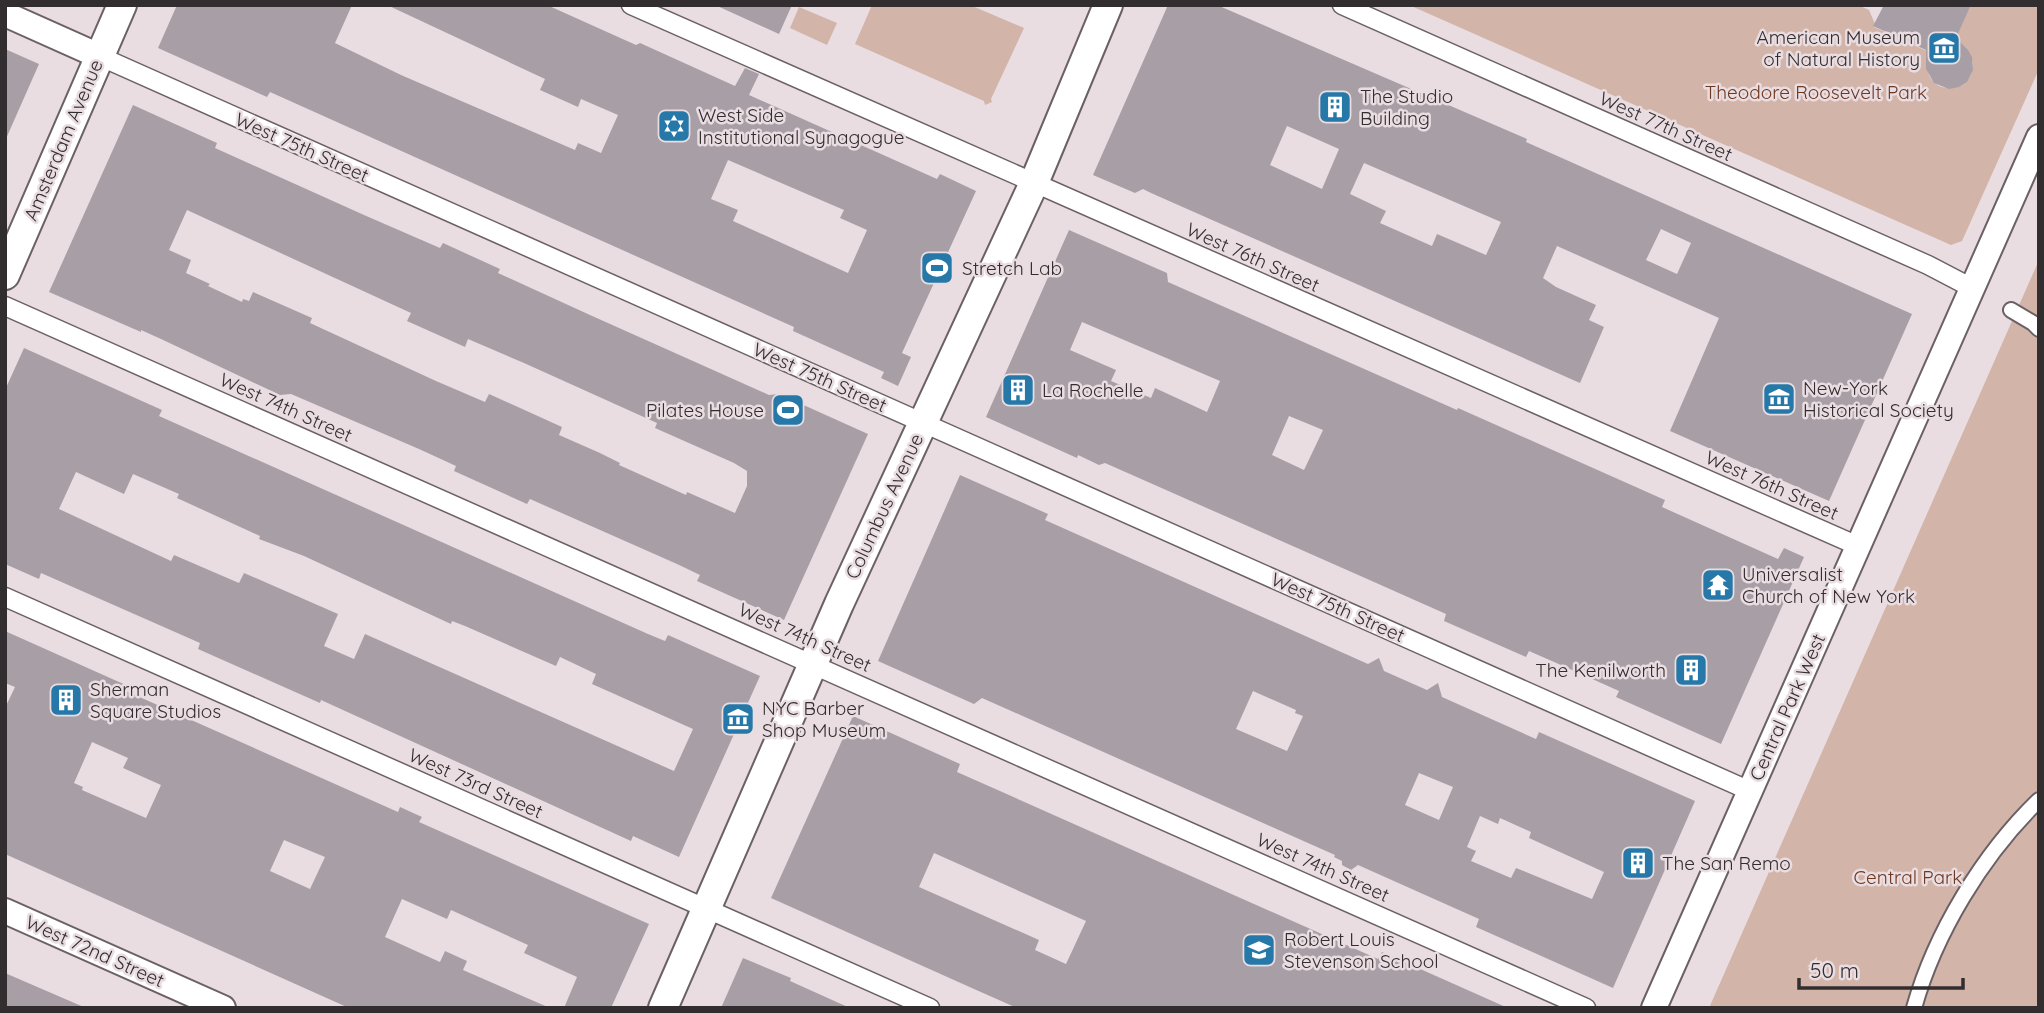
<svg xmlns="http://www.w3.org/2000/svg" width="2044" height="1013" viewBox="0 0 2044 1013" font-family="Quicksand,sans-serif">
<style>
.green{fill:#d2b4a9}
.building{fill:#a89fa6;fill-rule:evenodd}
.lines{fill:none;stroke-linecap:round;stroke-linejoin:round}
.pedestrian-casing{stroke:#6b6164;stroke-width:18}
.minor-casing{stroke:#6b6164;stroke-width:21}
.secondary-casing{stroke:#6b6164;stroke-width:28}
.primary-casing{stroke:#6b6164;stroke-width:32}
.pedestrian{stroke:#fff;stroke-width:14}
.minor{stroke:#fff;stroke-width:18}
.secondary{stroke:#fff;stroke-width:24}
.primary{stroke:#fff;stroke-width:28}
.labels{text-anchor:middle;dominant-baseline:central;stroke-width:5;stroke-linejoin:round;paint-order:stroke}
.poi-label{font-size:19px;fill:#322d2f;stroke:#e9dde1;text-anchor:start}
.park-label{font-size:19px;fill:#6e371f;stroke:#e9dde1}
.street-label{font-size:19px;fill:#322d2f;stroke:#e9dde1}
</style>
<rect width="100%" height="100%" fill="#e9dde1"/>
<path class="green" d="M872,5H970L1024,28L991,99L992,102L985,105L984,101L855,44Z
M1409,5H1858L1869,10L1875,24L1874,27L1929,52C1920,76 1939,97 1964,84C1979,69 1974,49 1954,41L1971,5H2039V69L1962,241L1951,245Z
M799,7L837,23L827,45L790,28Z
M2039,260V1008H1709Z"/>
<path class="building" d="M177,5H352L335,43L401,75L575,150L578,143L601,153L618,115L581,99L578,107L540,90L545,79L387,5H547L636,45L640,43L735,86L745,68L759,74L749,95L937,179L940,174L976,191L902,353L911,357L898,386L881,378L884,372L793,331L794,327L270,92L267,97L158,48ZM728,160L844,210L840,218L867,230L848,273L733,221L738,210L711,199Z
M715,5H792L779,34Z
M1168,5H1217L1527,139L1526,142L1912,314L1829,501L1670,431L1719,318L1557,246L1543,278L1556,287L1596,305L1589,320L1604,327L1580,383L1151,193L1143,189L1135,193L1093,175ZM1287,126L1339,149L1322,189L1270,165ZM1364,163L1501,222L1486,255L1437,234L1432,246L1380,223L1386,211L1350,194ZM1661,229L1691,243L1677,274L1646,260Z
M1884,5H1971L1956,38L1968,50L1972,57L1973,70L1967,82L1959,87L1949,89L1934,83L1926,69V50L1873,26Z
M5,49L39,64L5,141Z
M133,105L217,143L215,148L364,215L440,248L443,243L500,269L498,273L590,315L769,395L779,394L868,434L784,620L697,581L700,575L677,564L530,499L527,504L454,471L456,466L419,449L291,394L280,395L161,339L141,330V332L49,292ZM187,210L411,313L407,321L465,347L468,339L524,363L657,423L655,428L734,463L747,471V486L735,513L687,492L686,495L619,465L620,463L600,453L559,435L562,427L489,394L485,402L436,381L310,323L312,318L253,292L249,301L243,299L242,302L208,286L210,284L186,273L191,260L169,250Z
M1069,230L1167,273L1168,282L1457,410L1458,408L1665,500L1662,507L1778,559L1784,548L1804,557L1721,744L1616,697L1619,691L1570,669L1529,651L1526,657L1444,621L1446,614L1365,578L1105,463L1099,465L1078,455L1077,458L986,417ZM1082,322L1220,381L1207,412L1155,388L1151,398L1111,381L1116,370L1070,350ZM1289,416L1323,430L1304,470L1272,455Z
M24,348L162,410L159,416L648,634L665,641L668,635L760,676L679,857L633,836L631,841L321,700L320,703L198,649L200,643L66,584L41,573L39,579L5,564V390ZM76,472L124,494L133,474L179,494L177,498L260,536L259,539L304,556L451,624L452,621L465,626L556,666L560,657L596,674L592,684L693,729L674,771L365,634L354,659L324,646L338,614L244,573L239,583L174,555L171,561L59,509Z
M960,475L1048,514L1045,520L1368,664L1379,658L1384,671L1427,690L1438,683L1442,697L1536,739L1539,732L1695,801L1613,988L1476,927L1479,919L1358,865L1351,870L1342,865V861L1334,857L1335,855L1272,827L982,698L974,704L878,661ZM1253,691L1296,710L1295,713L1303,716L1287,751L1236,729ZM1419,773L1453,787L1439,820L1405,805ZM1480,816L1498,824L1500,818L1531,832L1529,838L1604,872L1592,899L1516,868L1511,878L1471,861L1476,851L1467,847Z
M5,631L128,686L126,691L398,812L400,807L422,817L419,822L649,924L611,1008H564L577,977L524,953L528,945L451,910L447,919L402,899L385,937L440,962L445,951L467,961L463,970L550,1008H349L5,854V708L15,687L5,683ZM92,742L128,758L123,768L161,785L146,818L82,790L83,787L74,783ZM284,840L325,857L310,889L270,871Z
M853,716L960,764L957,772L1378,959L1382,952L1508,1008H1017L974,989L771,898ZM934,853L1086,921L1066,964L1035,950L1039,940L919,887Z
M743,958L791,978L790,981L850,1008H721Z
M5,973L86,1008H5Z"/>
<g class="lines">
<defs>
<path id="pedestrian" d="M2011,310L2033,323L2039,329
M1914,1008C1935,933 1983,854 2039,800"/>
<path id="minor" d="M631,5L1858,546
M1342,5L1928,265L1972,288
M99,56L1750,791
M5,306L1586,1008
M5,597L930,1008"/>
<path id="secondary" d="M5,14L99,56
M5,911L223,1008
M1654,1008L2039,137"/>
<path id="primary" d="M5,275L122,5
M663,1008L839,604L1034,183L1108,5"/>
</defs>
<use href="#pedestrian" class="pedestrian-casing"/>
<use href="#minor" class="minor-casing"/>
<use href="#secondary" class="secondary-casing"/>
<use href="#primary" class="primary-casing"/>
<use href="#pedestrian" class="pedestrian"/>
<use href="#minor" class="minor"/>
<use href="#secondary" class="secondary"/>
<use href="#primary" class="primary"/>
</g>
<defs>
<symbol id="museum-square" viewBox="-11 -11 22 22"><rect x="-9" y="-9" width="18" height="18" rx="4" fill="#2678a9" stroke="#e9dde1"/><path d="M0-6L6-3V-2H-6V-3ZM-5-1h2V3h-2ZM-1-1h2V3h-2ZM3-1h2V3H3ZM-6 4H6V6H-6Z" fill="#fff"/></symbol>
<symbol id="building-square" viewBox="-11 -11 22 22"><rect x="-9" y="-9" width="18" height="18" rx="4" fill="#2678a9" stroke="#e9dde1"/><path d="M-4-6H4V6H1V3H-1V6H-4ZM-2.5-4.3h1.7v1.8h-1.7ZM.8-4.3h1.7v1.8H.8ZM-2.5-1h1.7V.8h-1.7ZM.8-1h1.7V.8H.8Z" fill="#fff"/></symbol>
<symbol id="synagogue-square" viewBox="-11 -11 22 22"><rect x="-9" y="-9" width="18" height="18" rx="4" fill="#2678a9" stroke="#e9dde1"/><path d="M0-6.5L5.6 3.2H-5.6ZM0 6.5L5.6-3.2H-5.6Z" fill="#fff"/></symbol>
<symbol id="stadium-square" viewBox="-11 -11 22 22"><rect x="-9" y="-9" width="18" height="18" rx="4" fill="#2678a9" stroke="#e9dde1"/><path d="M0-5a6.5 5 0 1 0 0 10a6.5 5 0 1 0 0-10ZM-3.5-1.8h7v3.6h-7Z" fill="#fff"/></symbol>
<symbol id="temple-square" viewBox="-11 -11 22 22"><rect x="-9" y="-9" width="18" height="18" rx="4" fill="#2678a9" stroke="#e9dde1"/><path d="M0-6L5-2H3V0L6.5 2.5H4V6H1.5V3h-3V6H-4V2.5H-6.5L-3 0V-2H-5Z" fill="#fff"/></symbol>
<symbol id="school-square" viewBox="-11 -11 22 22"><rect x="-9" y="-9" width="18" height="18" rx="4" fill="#2678a9" stroke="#e9dde1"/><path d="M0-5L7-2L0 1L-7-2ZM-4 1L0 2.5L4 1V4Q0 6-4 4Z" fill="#fff"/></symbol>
</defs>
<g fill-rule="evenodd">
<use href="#museum-square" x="1925" y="29" width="38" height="38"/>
<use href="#building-square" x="1316" y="88" width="38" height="38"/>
<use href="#synagogue-square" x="655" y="107" width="38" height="38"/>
<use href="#stadium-square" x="918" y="249" width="38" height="38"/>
<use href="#building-square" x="999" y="371" width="38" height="38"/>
<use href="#museum-square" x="1760" y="380" width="38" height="38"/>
<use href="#stadium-square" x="769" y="391" width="38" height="38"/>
<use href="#temple-square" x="1699" y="566" width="38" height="38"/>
<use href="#building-square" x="1672" y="651" width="38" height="38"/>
<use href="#building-square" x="47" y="681" width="38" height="38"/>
<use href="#museum-square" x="719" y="700" width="38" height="38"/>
<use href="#building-square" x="1619" y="844" width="38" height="38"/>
<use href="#school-square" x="1240" y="931" width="38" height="38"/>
</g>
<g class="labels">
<g class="poi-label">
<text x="1920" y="37" text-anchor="end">American Museum<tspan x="1920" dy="22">of Natural History</tspan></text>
<text x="1360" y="96">The Studio<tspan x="1360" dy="22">Building</tspan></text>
<text x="698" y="115">West Side<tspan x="698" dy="22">Institutional Synagogue</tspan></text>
<text x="962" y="268">Stretch Lab</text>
<text x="1803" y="388">New-York<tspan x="1803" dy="22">Historical Society</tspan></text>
<text x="1042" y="390">La Rochelle</text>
<text x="764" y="410" text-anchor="end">Pilates House</text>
<text x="1742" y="574">Universalist<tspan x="1742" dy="22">Church of New York</tspan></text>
<text x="1666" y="670" text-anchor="end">The Kenilworth</text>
<text x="90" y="689">Sherman<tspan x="90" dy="22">Square Studios</tspan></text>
<text x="762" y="708">NYC Barber<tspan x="762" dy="22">Shop Museum</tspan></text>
<text x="1662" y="863">The San Remo</text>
<text x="1284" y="939">Robert Louis<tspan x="1284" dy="22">Stevenson School</tspan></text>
</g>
<g class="park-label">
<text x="1816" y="92">Theodore Roosevelt Park</text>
<text x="1908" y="877">Central Park</text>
</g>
<g class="street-label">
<text transform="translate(1666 126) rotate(24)">West 77th Street</text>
<text transform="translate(63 140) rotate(-67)">Amsterdam Avenue</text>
<text transform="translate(302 147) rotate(24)">West 75th Street</text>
<text transform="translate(1253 257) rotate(24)">West 76th Street</text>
<text transform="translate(820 377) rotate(24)">West 75th Street</text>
<text transform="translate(286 407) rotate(24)">West 74th Street</text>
<text transform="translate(1772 485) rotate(24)">West 76th Street</text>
<text transform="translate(884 506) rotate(-65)">Columbus Avenue</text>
<text transform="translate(1338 607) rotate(24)">West 75th Street</text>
<text transform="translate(805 637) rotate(24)">West 74th Street</text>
<text transform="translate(1787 707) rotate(-66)">Central Park West</text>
<text transform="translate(476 783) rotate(24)">West 73rd Street</text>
<text transform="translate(1323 867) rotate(24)">West 74th Street</text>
<text transform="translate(95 951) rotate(24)">West 72nd Street</text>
</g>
</g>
<rect width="2044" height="1013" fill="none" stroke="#322d2f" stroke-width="14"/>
<path d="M1799 978v10h164v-10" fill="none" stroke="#322d2f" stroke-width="3.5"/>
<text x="1810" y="978" font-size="21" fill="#322d2f" stroke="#e9dde1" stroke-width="5" paint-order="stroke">50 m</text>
</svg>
